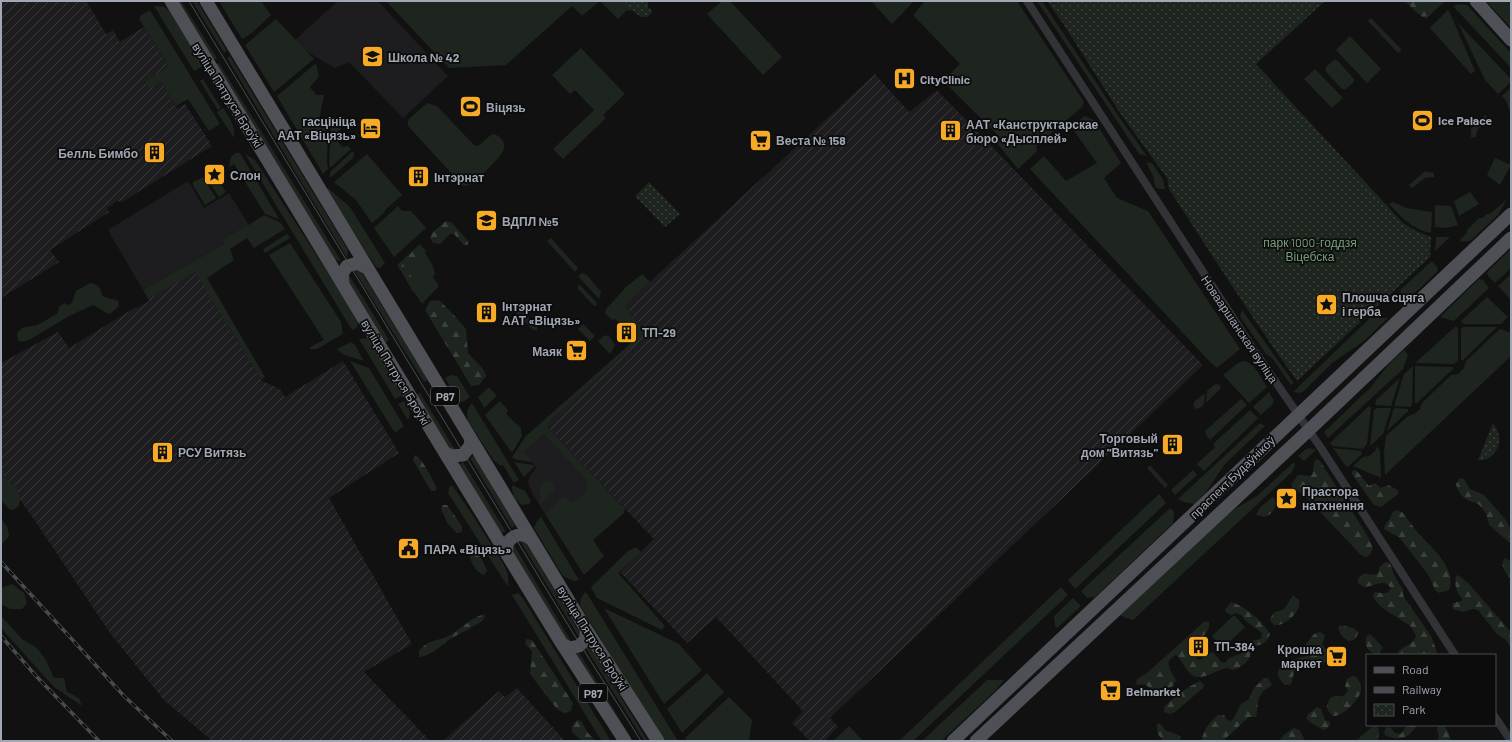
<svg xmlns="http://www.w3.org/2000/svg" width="1512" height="742" viewBox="0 0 1512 742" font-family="Barlow,sans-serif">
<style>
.built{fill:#1d1d1f}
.industrial{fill:url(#industrial-furrows)}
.green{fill:#1d251e}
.forest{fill:url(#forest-firs)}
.park{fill:url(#park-dots)}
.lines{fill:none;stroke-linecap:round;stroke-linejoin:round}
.minor{stroke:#323337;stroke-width:8}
.primary{stroke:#4e5056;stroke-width:13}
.tram{stroke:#494b50;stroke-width:1}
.rail-casing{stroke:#494b50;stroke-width:3.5}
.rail{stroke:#0c0c0d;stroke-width:2;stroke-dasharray:6;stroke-linecap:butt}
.labels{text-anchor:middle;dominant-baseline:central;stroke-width:3.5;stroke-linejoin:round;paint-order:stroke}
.shield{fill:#0c0c0d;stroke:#747881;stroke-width:1}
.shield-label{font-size:11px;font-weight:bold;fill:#a1a7b3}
.poi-label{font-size:12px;font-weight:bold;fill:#a1a7b3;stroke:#0c0c0d;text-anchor:start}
.street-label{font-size:12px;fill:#a1a7b3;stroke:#0c0c0d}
.park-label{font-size:12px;fill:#789f79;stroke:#0c0c0d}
</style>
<defs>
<pattern id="industrial-furrows" width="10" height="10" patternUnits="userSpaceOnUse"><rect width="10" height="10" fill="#1d1d1f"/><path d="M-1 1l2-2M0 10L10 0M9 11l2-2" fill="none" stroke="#3b3b3d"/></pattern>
<pattern id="forest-firs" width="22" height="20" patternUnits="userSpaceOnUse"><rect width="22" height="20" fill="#1d251e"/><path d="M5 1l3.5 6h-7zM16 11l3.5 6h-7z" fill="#3b423c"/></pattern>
<pattern id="park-dots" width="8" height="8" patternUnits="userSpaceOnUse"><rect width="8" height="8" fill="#1d251e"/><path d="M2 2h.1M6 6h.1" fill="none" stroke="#3b423c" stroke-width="1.8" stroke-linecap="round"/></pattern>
</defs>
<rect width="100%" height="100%" fill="#111112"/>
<path class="built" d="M338,1H378L448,76L403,118L349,62L335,68L306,51L295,40Z
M188,181L204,208L229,193L248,224L222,240L224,244L143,290L108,230Z
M544,434L587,481L585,493L571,502L561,498L545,514L532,493L528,482L531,474L536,468L524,452Z"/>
<path class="industrial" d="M1,1H86L106,34L113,30L120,42L144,27L169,66L145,81L161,82L178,109L185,104L212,146L122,202L117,201L107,208L109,212L50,250L59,262L1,298Z
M875,74L909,112L937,90L1203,365L830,718L838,727L824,741H810L792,723L803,711L716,617L687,643L620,572L654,539L547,427V424L647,332L624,306Z
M195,271L262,381L280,389L285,397L343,361L399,453L329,498L412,644L364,672L430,741H212L163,699L110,633L29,512L1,474V363L58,332L69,348L136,307L137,308L149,301L148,299Z
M517,688L565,741H443L499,691L505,697Z"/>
<path class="green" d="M177,1H181L217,58L214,60Z
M192,1H197L227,51L224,53Z
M219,1H261L271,15L252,33L242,39Z
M386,1H636L618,19L600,1L582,16L572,6L506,65L449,68Z
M722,1H730L782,57L763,75L707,14Z
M871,1H914L892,24Z
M925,1H1017L1084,102L1082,107L1036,146L1037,151L1018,169L996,142L1000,137L945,83L943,77L946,74L949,75L960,64L913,15Z
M1037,1H1042L1117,114L1147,156L1139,154Z
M1409,1H1443L1444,2L1426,19Z
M1486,1H1508L1511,4V28Z
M1458,4L1467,5L1511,53V68L1453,6Z
M154,6C160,6 164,6 169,10L203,66L194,71Z
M150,10L220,124L209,131L188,99L176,106L161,82L150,89L145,81L169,66L139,19L141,15Z
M1448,10L1450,13L1475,71L1471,74L1430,28Z
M1371,18L1402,50L1398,53L1368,21Z
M276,19L314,59L274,92L245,45Z
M1458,23L1511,79V82L1498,94L1485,80Z
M1350,36L1381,69L1367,83L1336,50Z
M581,48L625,94L603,115L606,118L563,159L553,149L594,110L575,90L570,94L552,75Z
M230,56L348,250L347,258L227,58Z
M1334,60L1338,61L1354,79V82L1346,89H1342L1326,72V67Z
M219,63L341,261L335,260L216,65Z
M316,63L319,77L310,87L316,95H324L319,120L328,129L327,162L328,169L323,174L277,96Z
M1315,69L1343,98L1332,108L1304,79Z
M203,79L221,108L218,110L200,81Z
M1511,87V114L1506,101L1502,96Z
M427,103L437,106L475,146C482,146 486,136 494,134C500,136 506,142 504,148C503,156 479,178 472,183C469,185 466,186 463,186L408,126V120Z
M223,108C230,118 235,125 234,138L217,112Z
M1485,115L1487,117L1477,131L1476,137L1471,138V129Z
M1084,116L1094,120L1121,163L1104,178L1117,198L1148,211L1240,349L1217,368L1211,363L1030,169L1044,156L1066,181L1097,163L1072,128Z
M331,125H337L341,129L333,136L342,147L348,146L351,149L330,168L329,163Z
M353,151L354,153L353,158L330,178V172Z
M236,153H240L279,219L265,214L234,164L229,167L231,157Z
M245,154L255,160L355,315L358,322L357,328L352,330Z
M367,154L402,195L385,210L384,213L372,223L356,200L334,182Z
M1495,158L1511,165L1500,185L1487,175Z
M1146,162L1152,163L1163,179L1165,189H1158L1155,186L1153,176Z
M216,169L219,171L215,173V176L226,192L219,197L205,176Z
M1425,171L1434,173V177L1425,178L1412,188L1409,185Z
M203,177L216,198L205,205L193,185V182Z
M328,188L350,207L385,263L380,268L376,267L326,190Z
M1470,192L1479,204L1459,216L1454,201Z
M1507,199L1498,215L1470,241L1461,242L1460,239L1467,233V230L1479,218H1482L1487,214H1490Z
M1393,202L1406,208L1432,212L1431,233C1412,229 1402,218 1389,204Z
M1435,205L1451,206L1458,225L1446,228L1435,227Z
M398,206L402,211H411L426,228L394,257L374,228Z
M264,215L281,223L285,229L254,248L247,238L230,249L234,260L207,278L265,377L261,379L195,272L148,299L143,290L224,244L222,240L248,224L249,225Z
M287,234L290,238L265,253L263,249Z
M1436,237H1450L1435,251Z
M551,238L578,268L575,272L547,241Z
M290,243L341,322L343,334L317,349H310V347L324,340L269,255Z
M420,244L433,266L435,274L433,277L439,286L422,304L397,265Z
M1511,249V268L1495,283L1488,276L1487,272Z
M1432,261L1438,268L1437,272L1402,305L1400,302L1401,289Z
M352,267L359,268L428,380L424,382Z
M346,270L389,340L385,343L344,278Z
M582,273L587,275L601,292L599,299L578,276Z
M642,274L650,282L624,306L647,333L547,424V427L625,509L624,513L593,540L604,556L584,575L545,514L561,498L565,497L571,502L585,493L587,481L544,434L524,452L532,462L514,459L512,457L526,436L630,344L628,337L632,333L615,319L612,320L605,313L606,309L626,287Z
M1511,274V300L1498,286Z
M1479,279L1483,280L1489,288L1454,321L1440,317Z
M90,283C98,284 100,287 102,295C107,299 112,298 118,301L119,306L110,314C103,312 100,308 93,305L69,316L29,340L22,342L18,340L17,334C23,324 28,328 37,325C44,322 50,317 57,314L59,307L64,303L67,305L72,303L76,291Z
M580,285L596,302L597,305L594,306L578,289V286Z
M1487,297L1508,317L1501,324H1464L1461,321Z
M512,303L515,304L537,327V331L533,330L511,308L510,305Z
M1242,310L1294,383L1291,385L1272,358L1266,354L1241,318L1240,315Z
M1370,318H1388L1364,341L1332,363L1304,391L1300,393L1293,392Z
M583,324L595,336L590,341L578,329Z
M1456,326L1458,329V360L1454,364L1415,363Z
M1463,327H1497L1463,360H1461V329Z
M1500,329L1511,333V356L1385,475L1384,452L1386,436L1408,416L1414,414L1420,409L1422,403L1451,375L1458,374L1464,368L1466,361Z
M605,335L610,337L615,345L610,354L598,341Z
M367,338L370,340L403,395L395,399L359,339Z
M351,342L355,345L364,361L344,355L337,349Z
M1404,350L1408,355L1403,369L1328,438L1324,432L1371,387L1389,364Z
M350,361L369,368L404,426L395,433Z
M1244,361C1254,362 1261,378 1267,387L1249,403L1223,375L1238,363Z
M1413,366L1412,405L1410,407L1394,406L1404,374Z
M1415,366L1453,367V369L1417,403H1415Z
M451,375L457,376L470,397L463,402L458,401L445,378Z
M1400,378L1391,406L1375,405L1376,400Z
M1215,384L1220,385L1221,388L1206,403L1207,391Z
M489,387L497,396L484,408L478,397Z
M1269,392L1274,401L1272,405L1261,415L1253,407Z
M420,393L456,451L451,450L416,395Z
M1205,393L1204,404L1200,408L1196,409L1193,405L1195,401Z
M1241,399L1247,405L1210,440L1206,435L1205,431Z
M404,401C409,408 412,412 408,420L398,404Z
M500,401L508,410L506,414L521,428L522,436L512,453L485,415Z
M472,403L519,480L514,483L503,465L501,466L494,461L468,421C466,413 467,409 472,403Z
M1369,406L1371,408L1367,444L1363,449L1332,446L1330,443Z
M1377,408H1391L1383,434L1370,446L1374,410Z
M1394,408L1408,409V411L1387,431Z
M1250,410L1258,418L1204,471L1197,464L1215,447L1213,444Z
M1260,423L1265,426L1225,464L1206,492L1194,504L1184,502L1178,499Z
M1377,446L1380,451L1381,478L1353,466L1363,457L1369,456L1375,451Z
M1309,448L1316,450L1304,461L1298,456L1305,450Z
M1333,448L1361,451L1362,454L1348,467L1345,465Z
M474,456L515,525L512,528L470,458Z
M463,462L506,532L500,533L459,465Z
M514,462L533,465L534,467L524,477Z
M1294,462L1295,466L1292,472L1133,620L1126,618L1120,615L1233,510L1257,496Z
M1150,465L1168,485L1165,488L1147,468Z
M1193,470L1197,475L1175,495L1171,490Z
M1,473L16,488L20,496L19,506L13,510L9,509L1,500Z
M546,480C552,481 555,485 554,491L540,505L539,503C543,493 535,489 546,480Z
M452,485L472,514L504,565C508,573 509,578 508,587L448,493L449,488Z
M512,485L525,491L531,501L529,504L522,505C514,500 512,494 512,485Z
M1159,494L1166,503L1075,589L1068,580Z
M1170,508L1174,512L1173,523L1095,597L1087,598L1081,591Z
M541,517L579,580L574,581L563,576L534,528L537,521Z
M1,519L7,526L9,536L4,542L1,543Z
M520,541L526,543L581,635L580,639Z
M514,545L572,643L567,642L512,551Z
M634,548H637L641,552L618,573L665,626L662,630L597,598L591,587L628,551Z
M12,584L24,593L27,603L22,609H10L1,604V590L3,587Z
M1061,587L1068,595L913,741H899Z
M586,592L678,741H664L581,607C579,601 581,596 586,592Z
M518,593L522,597L611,741H602L599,737L512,595Z
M1073,598L1080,605V607L1057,628L1055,626L1054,616Z
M604,608L679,644L702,670L664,704Z
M1234,615L1245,627L1223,648L1212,636Z
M1,616L22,639L37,648L46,660L54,678H64L67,692L79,698L82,706L54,687L1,628Z
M587,643L648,741H644L585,647Z
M574,651H578L633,741H630Z
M707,673L724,692L682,733L667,709Z
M987,680H1004L996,690L941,741H922Z
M729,697L752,720L749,741H687L685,738Z
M849,726L863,741H833Z"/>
<path class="forest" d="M1405,1H1419V4L1428,12L1427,16L1423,17L1417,13Z
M446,221L451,222L469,242L467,245H464L454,234H450L440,244L433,243L430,238L433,232Z
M421,247L426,250L423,257L407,270C411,279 418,284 424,292L421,296L413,292L400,269C403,262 413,248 421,247Z
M439,300L452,313L466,329L468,353L483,369L486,376L479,385L471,386L425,310L430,301Z
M415,455C423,459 433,480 437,489L435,491H431L413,460Z
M1316,459L1320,461L1367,535L1373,548L1371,553L1367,557L1362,556L1306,497L1293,488L1291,485L1298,475C1303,474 1307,477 1312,475C1314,470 1313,464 1316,459Z
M1355,470L1357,471L1369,486L1375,483L1381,488L1388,485L1398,490V494L1381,507L1374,505L1352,474V471Z
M1460,478L1464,479L1470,489L1484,495L1505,519L1511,529V544L1489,525C1488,517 1484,507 1476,503C1474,502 1472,502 1470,501C1462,498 1458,492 1456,484Z
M1272,497L1275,499C1278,508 1272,514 1264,517L1256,515L1259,509Z
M443,505H447L462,526V532L457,533L448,524L441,509Z
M1396,510L1402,512C1407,518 1412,525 1417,532C1430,546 1458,569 1449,590L1439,593L1435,590L1429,576L1400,538L1384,529C1385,522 1391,520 1392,513Z
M470,550C479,552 484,562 487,571L484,575C475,572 470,560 468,551Z
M1504,558L1507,559L1511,562V580C1506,574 1500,566 1504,558Z
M1385,562L1389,563L1391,566L1395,577L1403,590V594L1404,597L1431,636L1438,655H1399L1398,652C1403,646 1413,645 1416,636C1414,633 1413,628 1409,625C1400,618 1375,607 1373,595L1375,592C1382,593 1387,595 1391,589C1385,577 1374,587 1364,587L1358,583V579C1367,569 1367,577 1377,574L1380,567Z
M1458,575L1468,583L1511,632V647L1505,639L1497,634L1478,610L1473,609L1463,612L1453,609L1452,606L1453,603L1462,601V598C1456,593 1454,584 1456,576Z
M1293,596L1299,600C1302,611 1285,627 1274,625L1270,620C1274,608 1277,614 1285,608C1288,604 1289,600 1293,596Z
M1231,602C1247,607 1261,620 1270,634C1267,643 1261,647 1251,645L1250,642C1253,639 1258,641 1261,638L1262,633L1247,622L1241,615L1236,613L1231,615L1226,612L1225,610Z
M484,614L485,617L482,621C472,628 462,632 452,638C441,644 432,656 419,657V651C430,638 439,642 452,634C463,627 471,618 484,614Z
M1205,621L1209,622C1211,634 1198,639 1189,645V650L1199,660L1202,659L1204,655L1213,652L1221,662L1225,663L1229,658L1248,651L1251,652C1251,660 1240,669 1232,670L1228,668C1217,669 1202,682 1192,675C1185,670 1182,660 1176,655C1162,662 1170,669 1176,680L1173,686L1158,693L1144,684L1137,685L1136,683L1137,679L1147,673Z
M1340,625L1353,628L1358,632C1357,638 1355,641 1348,641L1341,635L1338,628Z
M1320,632L1325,635L1322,645L1330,654C1322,670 1312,669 1297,668C1292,673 1294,680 1290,685H1285C1262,664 1301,658 1313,654L1315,650L1312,648L1307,646L1306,644L1314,634Z
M1370,634L1382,646V649L1378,655C1368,653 1363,644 1367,636Z
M526,639L532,640L573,703L571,711L564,713L557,709L530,674L532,651L525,644Z
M1354,676L1357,678C1359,681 1361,684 1361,687C1363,697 1343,717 1333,716C1326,710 1325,705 1331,697C1339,696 1345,698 1348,690L1345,686L1347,679L1350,677Z
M1264,678H1268L1272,685C1269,689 1265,688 1262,693C1256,700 1258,709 1256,717H1249L1223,741H1201C1205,728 1208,724 1218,715H1224L1226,719L1231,721L1234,718L1241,704L1249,699L1254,688Z
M1200,681L1204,685L1203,688L1175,712L1170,714L1164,712V707C1174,697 1186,688 1200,681Z
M1317,707L1321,709L1325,720L1330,722V726L1324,730C1319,728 1309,722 1306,718L1308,714Z
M577,720L581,721L588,733L596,741H582L572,732V726Z
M1160,723L1165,730L1180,736L1181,741H1164C1158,736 1156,731 1157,724Z
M1407,725H1417C1409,738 1400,742 1385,735L1384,732L1386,728L1390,727L1395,733L1401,734Z
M1439,725C1448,725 1449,734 1451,741H1437L1439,737L1437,729Z
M1373,726L1377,727L1379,729L1378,741H1356Z
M1293,728L1300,730L1305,741H1279L1284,735Z"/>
<path class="park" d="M626,1H648V7L652,11L651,14L647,17H641L632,10L629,11L625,8Z
M1047,1H1325L1256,64L1403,223L1416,231L1431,237L1430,257L1297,381C1252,318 1211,254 1169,189L1167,178L1120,113L1064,25Z
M649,182L680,214L665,227L635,196Z
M1493,423C1496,428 1500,434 1499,441C1499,451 1489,462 1478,460Z"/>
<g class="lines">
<path class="minor" d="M1027,1L1207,278L1253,349L1321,448L1455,655
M1495,717L1511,741"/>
<path class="primary" d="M171,1L451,463L562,644L625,741
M206,1L586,629L658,741
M1476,1L1511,40
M343,284L342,274L347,266L358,263L367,268
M446,453L452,456L463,455L470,446L471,439
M507,553C504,539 519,529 531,539
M562,644L569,648L579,646L586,639V629
M953,741L1511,214
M976,741L1309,430L1511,238"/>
<path class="tram" d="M189,1L573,633L641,741"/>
<defs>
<path id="rail" d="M1,562L124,696L172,741
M1,636L36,676L99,741"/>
</defs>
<use href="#rail" class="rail-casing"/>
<use href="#rail" class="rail"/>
</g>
<defs>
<symbol id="school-square" viewBox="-11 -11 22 22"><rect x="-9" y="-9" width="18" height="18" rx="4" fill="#f6aa25" stroke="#0c0c0d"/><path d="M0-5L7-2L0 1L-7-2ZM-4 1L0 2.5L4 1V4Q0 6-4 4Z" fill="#111"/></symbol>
<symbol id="hospital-square" viewBox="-11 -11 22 22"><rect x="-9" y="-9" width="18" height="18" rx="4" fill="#f6aa25" stroke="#0c0c0d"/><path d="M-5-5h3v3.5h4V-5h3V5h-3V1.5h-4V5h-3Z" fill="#111"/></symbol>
<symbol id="stadium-square" viewBox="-11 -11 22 22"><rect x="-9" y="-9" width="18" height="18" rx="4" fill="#f6aa25" stroke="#0c0c0d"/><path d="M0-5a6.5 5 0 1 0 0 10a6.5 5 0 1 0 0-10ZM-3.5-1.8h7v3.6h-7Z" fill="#111"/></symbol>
<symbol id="hotel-square" viewBox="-11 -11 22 22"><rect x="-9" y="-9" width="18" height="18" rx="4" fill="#f6aa25" stroke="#0c0c0d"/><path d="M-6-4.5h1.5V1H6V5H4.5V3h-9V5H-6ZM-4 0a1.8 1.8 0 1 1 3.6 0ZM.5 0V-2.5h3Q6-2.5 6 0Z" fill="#111"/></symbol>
<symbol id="building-square" viewBox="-11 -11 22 22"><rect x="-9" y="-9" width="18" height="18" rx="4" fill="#f6aa25" stroke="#0c0c0d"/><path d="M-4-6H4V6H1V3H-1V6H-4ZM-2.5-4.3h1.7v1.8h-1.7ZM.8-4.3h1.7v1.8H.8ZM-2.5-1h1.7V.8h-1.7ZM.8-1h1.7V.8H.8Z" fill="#111"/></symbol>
<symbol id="supermarket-square" viewBox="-11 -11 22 22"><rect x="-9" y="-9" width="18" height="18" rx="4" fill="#f6aa25" stroke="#0c0c0d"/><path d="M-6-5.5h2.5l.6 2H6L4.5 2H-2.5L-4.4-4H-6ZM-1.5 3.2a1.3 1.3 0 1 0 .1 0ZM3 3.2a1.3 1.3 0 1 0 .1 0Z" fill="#111"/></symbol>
<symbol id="sight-square" viewBox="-11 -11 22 22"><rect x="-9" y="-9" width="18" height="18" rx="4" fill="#f6aa25" stroke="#0c0c0d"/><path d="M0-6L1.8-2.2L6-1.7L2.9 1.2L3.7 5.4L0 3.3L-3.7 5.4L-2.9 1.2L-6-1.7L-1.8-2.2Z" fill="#111"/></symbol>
<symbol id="university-square" viewBox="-11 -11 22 22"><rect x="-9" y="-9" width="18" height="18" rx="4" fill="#f6aa25" stroke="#0c0c0d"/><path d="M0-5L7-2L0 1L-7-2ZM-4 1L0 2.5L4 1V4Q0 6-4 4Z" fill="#111"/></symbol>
<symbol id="civic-square" viewBox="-11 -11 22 22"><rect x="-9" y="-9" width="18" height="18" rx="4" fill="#f6aa25" stroke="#0c0c0d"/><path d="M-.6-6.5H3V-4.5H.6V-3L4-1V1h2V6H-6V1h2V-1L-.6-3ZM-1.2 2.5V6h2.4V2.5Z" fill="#111"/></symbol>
</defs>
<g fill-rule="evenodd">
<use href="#school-square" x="360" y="44" width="25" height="25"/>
<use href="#hospital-square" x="892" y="66" width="25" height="25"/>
<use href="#stadium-square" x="458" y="94" width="25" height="25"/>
<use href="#stadium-square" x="1410" y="108" width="25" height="25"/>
<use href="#hotel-square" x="358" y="116" width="25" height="25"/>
<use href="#building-square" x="938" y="118" width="25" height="25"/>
<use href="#supermarket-square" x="748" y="128" width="25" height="25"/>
<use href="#building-square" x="142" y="140" width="25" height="25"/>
<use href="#sight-square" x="202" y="162" width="25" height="25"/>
<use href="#building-square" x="406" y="164" width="25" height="25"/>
<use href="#university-square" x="474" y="208" width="25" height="25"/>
<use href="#sight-square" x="1314" y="292" width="25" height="25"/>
<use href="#building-square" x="474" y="300" width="25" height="25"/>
<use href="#building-square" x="614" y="320" width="25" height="25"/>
<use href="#supermarket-square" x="564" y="338" width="25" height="25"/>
<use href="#building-square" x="1160" y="432" width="25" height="25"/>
<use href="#building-square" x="150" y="440" width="25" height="25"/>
<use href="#sight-square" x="1274" y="486" width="25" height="25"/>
<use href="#civic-square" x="396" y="536" width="25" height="25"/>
<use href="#building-square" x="1186" y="634" width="25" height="25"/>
<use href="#supermarket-square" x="1324" y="644" width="25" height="25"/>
<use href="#supermarket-square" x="1098" y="678" width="25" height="25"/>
</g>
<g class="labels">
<g class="shield">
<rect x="431" y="387" width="28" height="18" rx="3"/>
<rect x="579" y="684" width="28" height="18" rx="3"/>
</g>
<g class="shield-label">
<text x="445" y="396">Р87</text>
<text x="593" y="693">Р87</text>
</g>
<g class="poi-label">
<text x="388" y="57">Школа № 42</text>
<text x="920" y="79">CityClinic</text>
<text x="486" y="107">Віцязь</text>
<text x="1438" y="120">Ice Palace</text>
<text x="356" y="121" text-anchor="end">гасцініца<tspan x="356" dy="14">ААТ «Віцязь»</tspan></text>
<text x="966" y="124">ААТ «Канструктарскае<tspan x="966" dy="14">бюро «Дысплей»</tspan></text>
<text x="776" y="140">Веста № 158</text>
<text x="138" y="153" text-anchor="end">Белль Бимбо</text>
<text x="230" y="175">Слон</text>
<text x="434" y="177">Інтэрнат</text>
<text x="502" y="221">ВДПЛ №5</text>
<text x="1342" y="297">Плошча сцяга<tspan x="1342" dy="14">і герба</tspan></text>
<text x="502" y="306">Інтэрнат<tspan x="502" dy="14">ААТ «Віцязь»</tspan></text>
<text x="642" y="332">ТП-29</text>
<text x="562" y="351" text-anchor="end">Маяк</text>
<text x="1158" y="438" text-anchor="end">Торговый<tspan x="1158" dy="14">дом "Витязь"</tspan></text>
<text x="178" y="452">РСУ Витязь</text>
<text x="1302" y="491">Прастора<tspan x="1302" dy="14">натхнення</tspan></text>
<text x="424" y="549">ПАРА «Віцязь»</text>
<text x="1214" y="646">ТП-384</text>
<text x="1322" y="649" text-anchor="end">Крошка<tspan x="1322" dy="14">маркет</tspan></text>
<text x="1126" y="691">Belmarket</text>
</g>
<g class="street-label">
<text transform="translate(228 95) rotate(58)">вуліца Пятруся Броўкі</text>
<text transform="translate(1240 329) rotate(56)">Новааршанская вуліца</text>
<text transform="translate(396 372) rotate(59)">вуліца Пятруся Броўкі</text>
<text transform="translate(1232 477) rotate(-44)">праспект Будаўнікоў</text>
<text transform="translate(593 638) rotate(58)">вуліца Пятруся Броўкі</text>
</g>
<g class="park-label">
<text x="1310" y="242">парк 1000-годдзя<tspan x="1310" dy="14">Віцебска</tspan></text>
</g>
</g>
<rect width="1512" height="742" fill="none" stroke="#a1a7b3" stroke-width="4"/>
<rect x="1366" y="654" width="130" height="72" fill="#0c0c0d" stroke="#484a4f"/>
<rect x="1374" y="667" width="20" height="6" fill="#4e5056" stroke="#484a4f"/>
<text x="1402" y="674" font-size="12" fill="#a1a7b3">Road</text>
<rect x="1374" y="687" width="20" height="6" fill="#494b50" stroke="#484a4f"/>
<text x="1402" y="694" font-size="12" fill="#a1a7b3">Railway</text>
<rect x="1374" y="704" width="20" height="12" fill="url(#park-dots)" stroke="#484a4f"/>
<text x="1402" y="714" font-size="12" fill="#a1a7b3">Park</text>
</svg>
